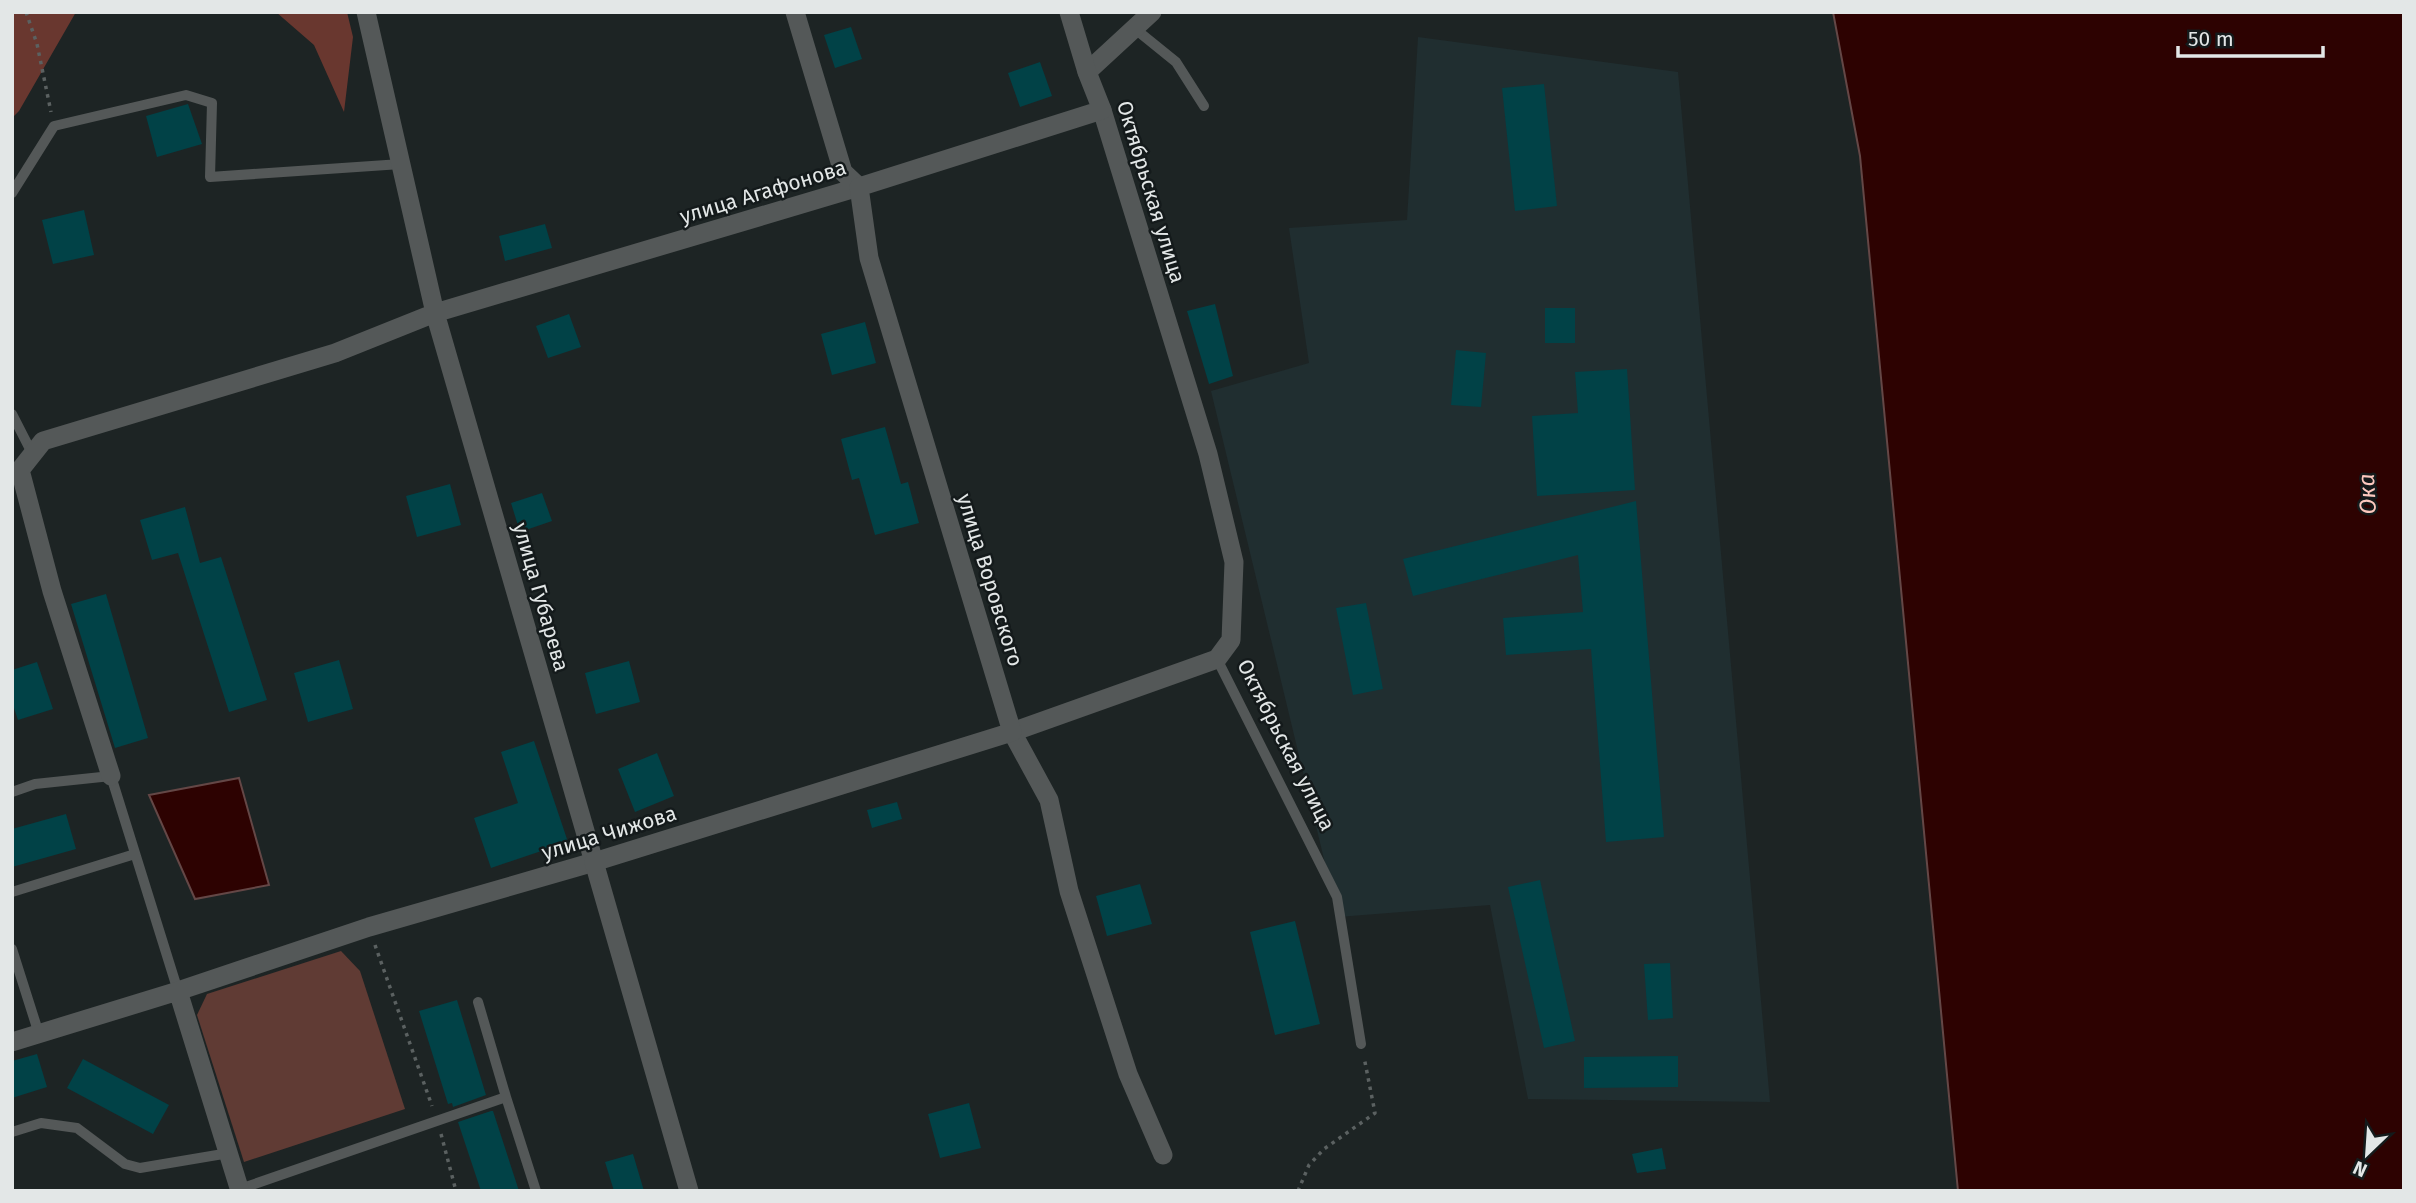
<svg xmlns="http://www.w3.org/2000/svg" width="2416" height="1203" viewBox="0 0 2416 1203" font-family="'Fira Sans',sans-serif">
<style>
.built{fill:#202e30}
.green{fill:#603b34}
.forest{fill:#69372f}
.water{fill:#2d0201;stroke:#644746;stroke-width:2}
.building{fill:#014247}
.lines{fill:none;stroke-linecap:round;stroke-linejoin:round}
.path{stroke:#5b6161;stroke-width:3.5;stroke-dasharray:3.5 5;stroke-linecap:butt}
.service{stroke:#545858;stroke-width:10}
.minor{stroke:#545858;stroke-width:19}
.tertiary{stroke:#545858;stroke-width:19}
.labels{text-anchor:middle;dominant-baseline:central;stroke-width:5;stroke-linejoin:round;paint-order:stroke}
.street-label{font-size:21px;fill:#e3e7e7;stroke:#141a1b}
.water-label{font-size:23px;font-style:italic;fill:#fcc8be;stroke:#141a1b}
</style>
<rect width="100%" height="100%" fill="#1d2424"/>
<path class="built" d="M1418,37L1678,72L1770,1102L1528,1099L1490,905L1338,917L1211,391L1309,363L1289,228L1407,220Z"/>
<path class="green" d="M341,951L360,971L405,1109L244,1162L197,1015L207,994Z"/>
<path class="forest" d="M12,12H76L19,111L12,118Z
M276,12H347L353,37L344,112L314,45Z"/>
<path class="water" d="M1833,12H2404V1191H1958L1860,156Z
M239,778L269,885L195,899L149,795Z"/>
<path class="building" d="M851,27L862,59L835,68L824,35Z
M1040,62L1052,96L1020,107L1008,73Z
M1544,84L1557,206L1515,211L1502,88Z
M188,104L202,144L157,157L146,116Z
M84,210L94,255L53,264L42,220Z
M545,224L552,248L505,261L499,236Z
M1215,304L1233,376L1209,384L1187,311Z
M1545,308H1575V343H1545Z
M569,314L581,347L548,358L536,326Z
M865,322L876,363L832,375L821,334Z
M1456,350L1486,353L1481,407L1451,405Z
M1627,369L1635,490L1537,496L1532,416L1578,413L1575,372Z
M885,427L901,484L908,482L919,523L875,535L859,478L852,480L841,439Z
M450,484L461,525L417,537L406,496Z
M542,493L552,521L520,532L511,503Z
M1636,501L1664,837L1606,842L1591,649L1506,655L1503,618L1583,612L1578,555L1413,596L1403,559Z
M185,507L200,563L221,557L267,700L229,712L178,553L152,560L140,520Z
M106,594L148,738L115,748L71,604Z
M1366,603L1383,689L1353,695L1336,608Z
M339,660L353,709L308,722L294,673Z
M629,661L640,702L596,714L585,673Z
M37,662L53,709L18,720L12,702V670Z
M534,741L568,842L491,868L474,818L518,803L501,752Z
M657,753L674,796L635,812L618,769Z
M897,802L902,819L872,828L867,810Z
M66,814L76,849L12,867V829Z
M1540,880L1575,1041L1544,1048L1508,887Z
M1140,884L1152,924L1107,936L1096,896Z
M1295,921L1320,1024L1275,1035L1250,932Z
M1670,963L1673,1018L1648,1020L1644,964Z
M457,1000L486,1095L453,1107L452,1103L448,1104L419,1011Z
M37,1054L47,1087L12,1098V1061Z
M1678,1056V1087L1584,1088V1057Z
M83,1059L169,1105L153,1134L67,1088Z
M969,1103L981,1148L940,1158L928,1114Z
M491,1111H493L519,1191H481L458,1122Z
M1662,1148L1666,1169L1637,1173L1632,1154Z
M633,1154L644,1191H614L605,1162Z"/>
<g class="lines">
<path class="path" d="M26,12L37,44L51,112
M375,945L432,1106
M441,1134L456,1191
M1298,1191L1309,1165L1324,1149L1375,1113L1364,1057"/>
<path class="service" d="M1134,28L1176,62L1204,106
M12,193L54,126L186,95L212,103L210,177L401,164
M12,414L33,455
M1217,659L1337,897L1361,1044
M12,792L35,784L111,776L178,991
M12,892L135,854
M12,949L39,1034
M478,1002L506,1097
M12,1132L41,1123L77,1128L125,1164L140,1168L229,1153
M240,1189L506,1097L536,1191"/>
<path class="minor" d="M1087,72L1152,12
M1102,110L1208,454L1234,562L1231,640L1217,659L1012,732L1049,800L1069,891L1128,1074L1163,1155
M111,776L52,591L20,470L43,441L335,353L435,313L859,187L843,172L795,12
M178,991L240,1191
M12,1042L178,991L369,927L594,862L435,313L366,12"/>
<path class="tertiary" d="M689,1191L594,862L1012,732L869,258L859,187L1102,110L1087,72L1069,12"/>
</g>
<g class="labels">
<g class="street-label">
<text transform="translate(763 192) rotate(-17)">улица Агафонова</text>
<text transform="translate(1151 192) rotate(73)">Октябрьская улица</text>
<text transform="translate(990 580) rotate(73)">улица Воровского</text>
<text transform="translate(541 597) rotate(74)">улица Губарева</text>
<text transform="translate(1286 745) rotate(63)">Октябрьская улица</text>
<text transform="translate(609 833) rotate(-17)">улица Чижова</text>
</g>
<g class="water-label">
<text transform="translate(2367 494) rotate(-93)">Ока</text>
</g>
</g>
<rect width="2416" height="1203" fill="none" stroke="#e3e7e7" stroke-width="28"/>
<g transform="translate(2367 1154) rotate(205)" stroke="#141a1b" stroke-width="5" paint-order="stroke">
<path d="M0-5L12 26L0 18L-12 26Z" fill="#e3e7e7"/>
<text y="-10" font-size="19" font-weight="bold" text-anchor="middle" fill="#e3e7e7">N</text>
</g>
<path d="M2178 46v10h145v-10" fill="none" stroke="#e3e7e7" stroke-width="3.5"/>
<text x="2188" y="46" font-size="21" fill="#e3e7e7" stroke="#141a1b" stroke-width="5" paint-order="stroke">50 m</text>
</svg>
